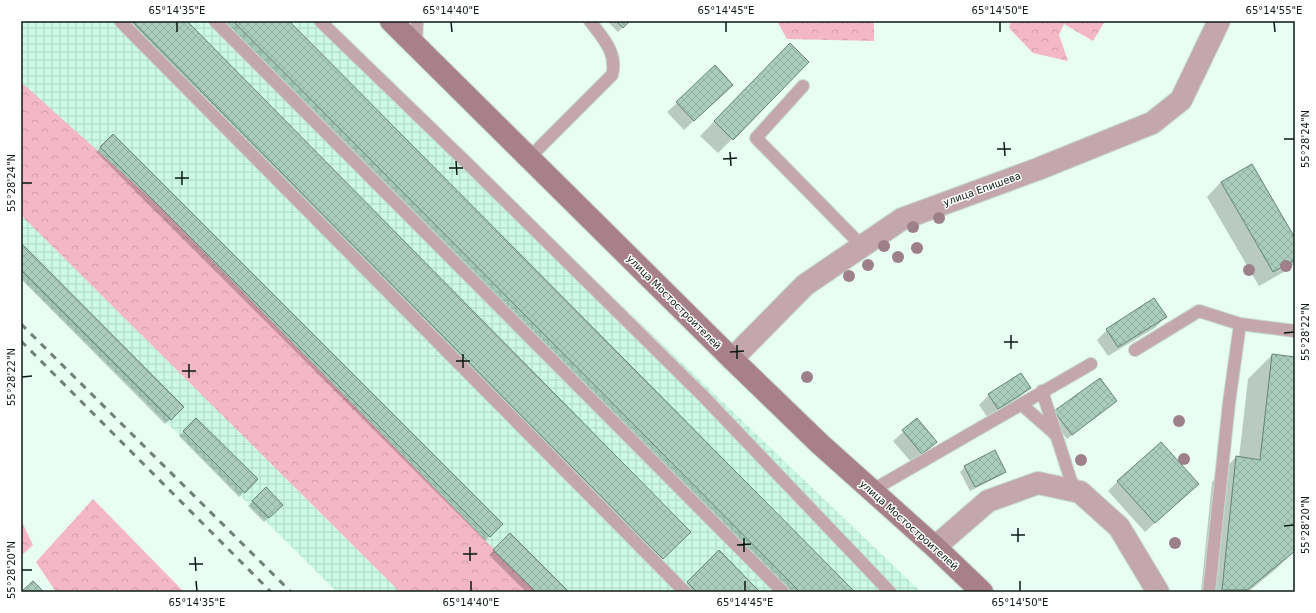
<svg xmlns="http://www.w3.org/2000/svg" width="1316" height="613" viewBox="0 0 1316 613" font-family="'DejaVu Sans',sans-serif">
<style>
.industrial{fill:url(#industrial-grid)}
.forest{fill:url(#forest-crowns)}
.shadow{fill:#0003}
.building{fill:url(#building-cross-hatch);stroke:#638476}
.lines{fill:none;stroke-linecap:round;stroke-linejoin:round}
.lane-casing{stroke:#c5d9d0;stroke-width:14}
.street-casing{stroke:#c5d9d0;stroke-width:24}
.secondary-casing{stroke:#c5d9d0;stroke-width:24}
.lane{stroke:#c3a7ad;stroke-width:12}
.street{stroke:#c3a7ad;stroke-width:22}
.secondary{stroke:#a88089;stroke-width:22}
.rail{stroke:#708079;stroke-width:3;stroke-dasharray:7 7;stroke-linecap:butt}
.tree{fill:#9d8089}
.ticks{fill:none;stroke:#0c1914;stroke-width:1.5}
.labels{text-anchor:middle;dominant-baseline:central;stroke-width:3;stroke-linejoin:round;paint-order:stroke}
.street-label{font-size:10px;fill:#0c1914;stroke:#fff}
.neatline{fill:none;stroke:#0c1914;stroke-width:1.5}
.ticks-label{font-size:10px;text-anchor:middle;fill:#0c1914}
</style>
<defs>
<pattern id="industrial-grid" width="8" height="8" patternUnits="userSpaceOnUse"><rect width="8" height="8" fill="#cdfae7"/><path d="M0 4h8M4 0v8" fill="none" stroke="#afd6c5"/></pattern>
<pattern id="forest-crowns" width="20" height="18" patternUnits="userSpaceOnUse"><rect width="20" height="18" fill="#f4b7c6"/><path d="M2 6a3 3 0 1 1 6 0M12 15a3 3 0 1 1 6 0" fill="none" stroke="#d09da9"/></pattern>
<pattern id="building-cross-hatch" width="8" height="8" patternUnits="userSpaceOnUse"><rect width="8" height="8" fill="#aacdbe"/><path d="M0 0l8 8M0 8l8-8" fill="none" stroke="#91afa2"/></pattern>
</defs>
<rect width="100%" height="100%" fill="#e8fdf4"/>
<path class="industrial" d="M21,21H325L921,592H337L21,278Z"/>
<path class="forest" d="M777,21H874V41L787,39Z
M1011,21H1105L1093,41L1064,24L1059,35L1068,61L1033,53L1009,28Z
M21,82L158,205L536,592H400L21,215Z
M93,499L184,592H56L36,562Z
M21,520L33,545L21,556Z"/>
<path class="shadow" d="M123,21H185L689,532L658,563Z
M224,21H287L854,592H791Z
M607,21H629L618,32Z
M775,59L732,139L718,153L700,136Z
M722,94L684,130L667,112L677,103Z
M113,135L502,524L485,541L96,152Z
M1251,165L1295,240V263L1289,269L1259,286L1207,197L1221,182Z
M21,245L183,407L165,424L21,279Z
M1165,317L1156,327L1108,356L1097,340L1107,330Z
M1272,355L1295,358V550L1276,569L1248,592H1201L1212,482L1236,457L1239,458L1248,379Z
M1029,388L1019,398L988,418L979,405L989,395Z
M1116,401L1067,439L1050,417L1055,412Z
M196,419L256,479L239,497L179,436Z
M917,420L935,442L912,463L893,441Z
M995,451L1005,472L1000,476L970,491L960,472L965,467Z
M1118,481L1187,494L1145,532L1108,491Z
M266,489L281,505L264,522L248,506Z
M510,535L568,592H526L489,555Z
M719,552L759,592H687L683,587Z"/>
<path class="building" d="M132,21H187L691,532L663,559Z
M233,21H289L855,592H800Z
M616,21H630L623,28Z
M790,43L809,62L733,140L714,121Z
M715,65L733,85L694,121L676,102Z
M113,134L503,524L490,537L100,147Z
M1252,164L1295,238V260L1273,272L1221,182Z
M21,243L184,407L171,420L21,270Z
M1154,298L1167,317L1118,347L1106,329Z
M1272,354L1295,357V551L1247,590H1222L1236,456L1260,460Z
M1021,373L1031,388L998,409L988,394Z
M1100,378L1117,401L1072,435L1054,411Z
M196,418L258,479L245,493L183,431Z
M917,418L937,442L922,454L902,430Z
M1161,442L1199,484L1155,523L1117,481Z
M995,450L1006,472L975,487L964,466Z
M266,487L283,505L269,518L252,501Z
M510,533L569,592H536L493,550Z
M719,550L760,592H697L687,582Z
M33,581L44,592H21Z"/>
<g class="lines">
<defs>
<path id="lane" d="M120,21L685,592
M215,21L783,592
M320,21L471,167L704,397L890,592
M416,46L417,21
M803,86L756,138L862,246
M529,158L612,75C618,53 602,37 590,21
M1135,350L1199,311L1240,324L1295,331
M1042,391L1074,490
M1021,404L1055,434
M871,491L1091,364
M1209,592L1229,403L1240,324"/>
<path id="street" d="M732,359L805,285L902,219L1038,169L1152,123L1181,100L1219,21
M935,547L988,501L1038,483L1080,492L1119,527L1158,592"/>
<path id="secondary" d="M391,21L732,359L820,444L935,547L982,592"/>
</defs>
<use href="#lane" class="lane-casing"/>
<use href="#street" class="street-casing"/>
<use href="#secondary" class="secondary-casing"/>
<use href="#lane" class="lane"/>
<use href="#street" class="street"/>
<use href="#secondary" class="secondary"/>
<path class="rail" d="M21,324L291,592
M21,341L271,592"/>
</g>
<g class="tree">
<circle cx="939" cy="218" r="6"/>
<circle cx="913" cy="227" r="6"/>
<circle cx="884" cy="246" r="6"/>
<circle cx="917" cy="248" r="6"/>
<circle cx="898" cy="257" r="6"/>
<circle cx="868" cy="265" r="6"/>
<circle cx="1286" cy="266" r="6"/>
<circle cx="1249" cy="270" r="6"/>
<circle cx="849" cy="276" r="6"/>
<circle cx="807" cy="377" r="6"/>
<circle cx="1179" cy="421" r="6"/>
<circle cx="1184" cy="459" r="6"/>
<circle cx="1081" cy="460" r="6"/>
<circle cx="1175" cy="543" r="6"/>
</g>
<path class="ticks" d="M177,22V32M451,22L452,32M726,22V32M1000,22V32M1274,22L1275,32M1284,139H1294M1004,142L1005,156M997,149H1011M730,152L731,166M723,159L737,158M456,161L457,175M449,168H463M182,171V185M175,178H189M22,183H32M1284,333L1294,332M1011,335V349M1004,342H1018M737,345V359M730,352L744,351M463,354V368M456,361H470M189,364V378M182,371H196M22,377L32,376M1284,526L1294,525M1018,528V542M1011,535H1025M744,538V552M737,545L751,544M470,547V561M463,554H477M195,557L196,571M189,564H203M22,570H32M196,581L197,591M471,581V591M745,581V591M1020,581V591"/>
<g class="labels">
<g class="street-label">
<text transform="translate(982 189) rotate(-20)">улица Епишева</text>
<text transform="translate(674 302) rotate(45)">улица Мостостроителей</text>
<text transform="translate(909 525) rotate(42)">улица Мостостроителей</text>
</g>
</g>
<rect width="1316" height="613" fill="none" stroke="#ffffff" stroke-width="44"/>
<rect x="22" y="22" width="1272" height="569" class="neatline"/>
<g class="ticks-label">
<text x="177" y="14">65°14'35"E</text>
<text x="451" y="14">65°14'40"E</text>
<text x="726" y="14">65°14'45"E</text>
<text x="1000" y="14">65°14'50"E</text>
<text x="1274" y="14">65°14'55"E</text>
<text transform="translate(1305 139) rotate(-90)" y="4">55°28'24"N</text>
<text transform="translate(11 183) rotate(-90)" y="4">55°28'24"N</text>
<text transform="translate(1305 332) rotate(-90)" y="4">55°28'22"N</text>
<text transform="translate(11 377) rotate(-90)" y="4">55°28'22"N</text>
<text transform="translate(1305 525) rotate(-90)" y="4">55°28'20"N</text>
<text transform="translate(11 570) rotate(-90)" y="4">55°28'20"N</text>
<text x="197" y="606">65°14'35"E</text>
<text x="471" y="606">65°14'40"E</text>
<text x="745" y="606">65°14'45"E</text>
<text x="1020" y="606">65°14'50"E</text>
</g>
</svg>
